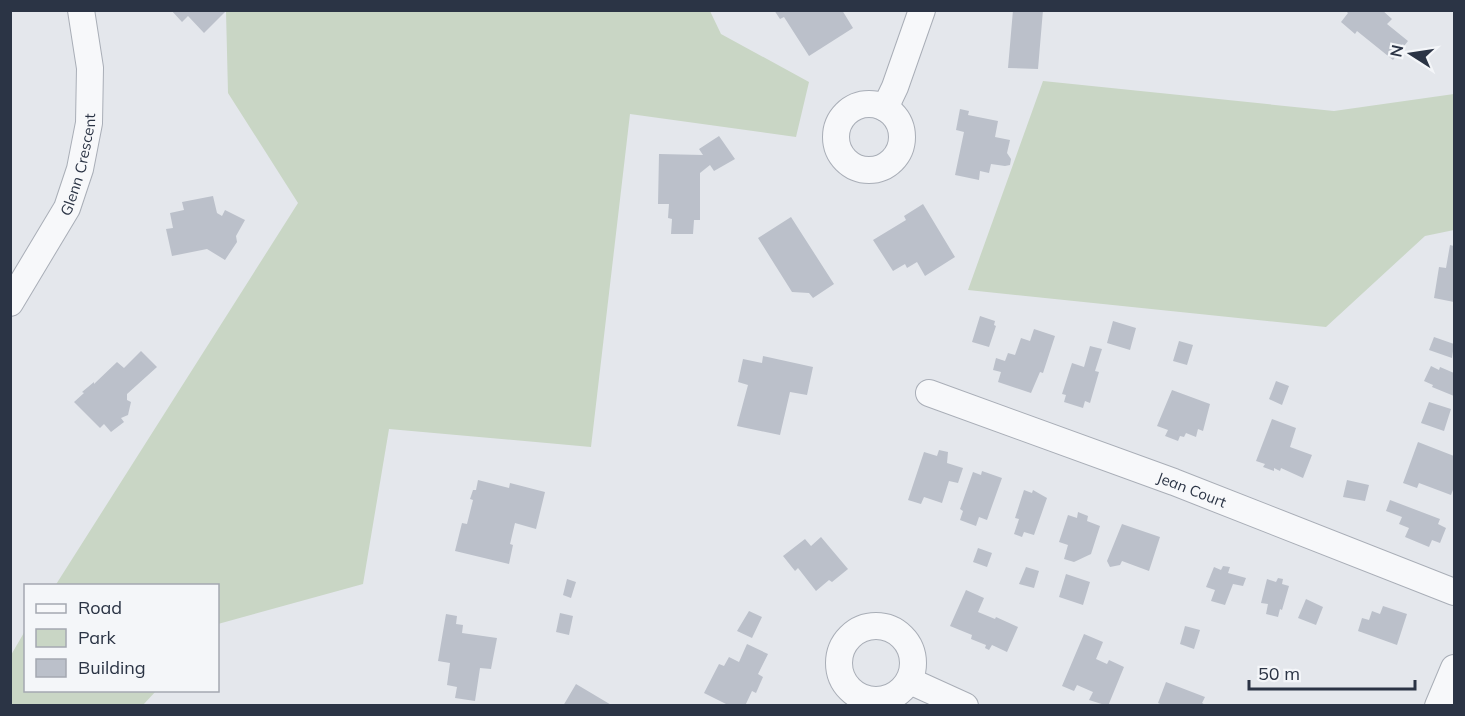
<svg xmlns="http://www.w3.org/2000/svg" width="1465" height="716" viewBox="0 0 1465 716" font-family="Mulish,sans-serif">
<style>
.green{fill:#c9d6c5}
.building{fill:#bbc0ca}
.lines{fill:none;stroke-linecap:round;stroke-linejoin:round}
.minor-casing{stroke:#a9aeb7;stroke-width:28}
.minor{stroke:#f7f8fa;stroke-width:26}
.labels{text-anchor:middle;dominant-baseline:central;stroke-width:5;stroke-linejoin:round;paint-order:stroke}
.street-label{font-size:15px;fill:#2b3445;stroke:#f4f6f9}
</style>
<rect width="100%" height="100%" fill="#e4e7ec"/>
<path class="green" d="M226,11H710L721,34L809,82L796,137L630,114L591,447L389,429L363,584L218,624V586H55L298,203L228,93Z
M1043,81L1334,111L1454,94V230L1425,236L1326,327L968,290Z
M25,631L26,690L156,691L143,705H11V655Z"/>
<path class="building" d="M171,10H227L204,33L188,16L182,22Z
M774,10H842L853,28L809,56L784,17L780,19Z
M1013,10H1043L1038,69L1008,68Z
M1345,10H1382L1392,19L1387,24L1408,41L1393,60L1357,31L1355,34L1341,22L1348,13Z
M960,109L969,111L968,115L998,121L995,137L1010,140L1007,153L1011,159L1010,165L1005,166L991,164L989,173L980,171L979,180L955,175L964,132L956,130Z
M719,136L735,159L714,171L710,165L700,173V220H694L693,234H671L672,219L668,218L669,204H658L659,154L703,155L699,149Z
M213,196L217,213L222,216L225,210L245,220L236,236L237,242L225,260L207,249L172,256L166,229L173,228L170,213L184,210L182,202Z
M923,204L955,257L925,276L917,262L907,268L905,264L893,271L873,240L906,220L904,216Z
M791,217L834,284L813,298L809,293L792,292L758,238Z
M1450,245L1454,246V302L1434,298L1439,267L1446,268Z
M980,316L995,321L994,325L996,326L989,347L972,342Z
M1113,321L1136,328L1130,350L1107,343Z
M1034,329L1055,336L1043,373L1040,372L1031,393L998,382L1001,372L993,370L996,358L1005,361L1008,353L1015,355L1021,338L1030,341Z
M1434,337L1454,344L1452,358L1429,350Z
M1179,341L1193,345L1187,365L1173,361Z
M1090,346L1102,349L1095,371L1099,372L1090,403L1085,401L1083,408L1064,402L1066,395L1062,394L1072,363L1084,367Z
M141,351L157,367L127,394V400L131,402L128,415L121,418L124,422L111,432L104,424L100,428L74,402L84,393L82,392L94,382V384L117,362L124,368Z
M763,356L813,367L807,395L790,392L780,435L737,426L748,385L738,382L743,359L762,363Z
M1431,366L1439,370L1440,367L1454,373V396L1432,387L1433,385L1424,381Z
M1276,381L1289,386L1282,405L1269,399Z
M1172,390L1210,404L1203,431L1198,429L1196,437L1186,433L1184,437L1180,436L1178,441L1165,436L1168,430L1157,426Z
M1429,402L1451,409L1444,431L1421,423Z
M1272,419L1296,428L1290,447L1312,455L1303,478L1281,468L1280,471L1274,468V471L1263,467L1265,464L1256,461Z
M1418,442L1454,456V487L1451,495L1419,483L1417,488L1403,483Z
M939,450L948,452L947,463L963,468L958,483L949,481L942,503L924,497L921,504L908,500L924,452L937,456Z
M982,471L1002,478L987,520L979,517L976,526L960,520L963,511L960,509L973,472L981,475Z
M478,480L509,488L510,483L545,492L536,529L515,523L510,544L513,545L509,564L455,551L462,523L467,524L473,500L470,499L473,490H476Z
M1347,480L1369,485L1365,501L1343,497Z
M1024,490L1032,493L1033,490L1047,498L1034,535L1024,532L1022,537L1014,534L1019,519L1015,518Z
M1390,500L1440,519L1438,524L1446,528L1440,543L1432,540L1429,547L1405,537L1409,528L1399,524L1402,517L1386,511Z
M1078,512L1088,516L1087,521L1100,526L1091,554L1074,562L1064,559L1068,545L1059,542L1068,515L1077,518Z
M1122,524L1160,537L1149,571L1122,561L1120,565L1110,567L1107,561Z
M821,537L848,569L832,582L829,580L816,591L798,568L795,571L783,556L805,539L811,546Z
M978,548L992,553L987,567L973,562Z
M1223,566L1230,567L1228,573L1246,578L1243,586L1233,584L1225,605L1211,601L1215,590L1206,587L1214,567L1221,570Z
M1026,567L1039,571L1034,588L1019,584Z
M1066,574L1090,582L1083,605L1059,597Z
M1278,578L1283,579L1282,584L1289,586L1282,610L1280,609L1278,617L1266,614L1268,604L1261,603L1267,579L1276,582Z
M567,579L576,582L571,598L563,595Z
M966,590L984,598L978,612L995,619L996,617L1018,627L1007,652L992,645L989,650L985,648L986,645L971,639L972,635L950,626Z
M1306,599L1323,607L1316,625L1298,618Z
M1383,606L1407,614L1397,645L1358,631L1362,618L1369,620L1372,611L1380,614Z
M749,611L762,617L752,638L737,631Z
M560,613L573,616L569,635L556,632Z
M446,614L457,616L456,624L463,625L462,633L497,638L491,669L480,668L475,701L455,698L457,687L447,685L450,663L438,661Z
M1185,626L1200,630L1194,649L1180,644Z
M1084,634L1103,642L1096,659L1107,664L1109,660L1124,667L1108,706L1089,700L1093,692L1077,685L1074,691L1062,686Z
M747,644L768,654L758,674L763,677L756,693L752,691L745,706H730L704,693L719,664L724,666L729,657L739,662Z
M1166,682L1205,697L1202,703L1207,706H1165L1158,703Z
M576,684L613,706H563Z"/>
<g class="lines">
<defs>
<g id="minor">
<circle cx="869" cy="137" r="33"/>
<path d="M885,108L895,87L922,10"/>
<path id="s1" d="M10,303L67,208L80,169L89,123L90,68L81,10"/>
<path id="s2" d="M929,393L1174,482L1454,592"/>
<circle cx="876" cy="663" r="37"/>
<path d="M910,681L965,706"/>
<path d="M1438,706L1454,668"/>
</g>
</defs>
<use href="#minor" class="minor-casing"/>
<use href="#minor" class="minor"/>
</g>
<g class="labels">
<g class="street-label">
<text stroke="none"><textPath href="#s1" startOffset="156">Glenn Crescent</textPath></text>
<text stroke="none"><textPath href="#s2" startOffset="280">Jean Court</textPath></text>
</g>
</g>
<rect width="1465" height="716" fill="none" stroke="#2b3445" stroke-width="24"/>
<rect x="24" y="584" width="195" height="108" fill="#f4f6f9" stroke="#a4a8b1" stroke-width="1.5"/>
<rect x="36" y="604" width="30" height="9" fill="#f7f8fa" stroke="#a4a8b1" stroke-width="1.5"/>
<text x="78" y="614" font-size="18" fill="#2b3445">Road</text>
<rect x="36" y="629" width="30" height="18" fill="#c9d6c5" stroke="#a4a8b1" stroke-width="1.5"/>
<text x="78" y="644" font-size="18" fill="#2b3445">Park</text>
<rect x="36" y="659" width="30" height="18" fill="#bbc0ca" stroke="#a4a8b1" stroke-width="1.5"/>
<text x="78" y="674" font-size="18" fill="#2b3445">Building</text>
<g transform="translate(1411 54) rotate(282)" stroke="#f4f6f9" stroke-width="4.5" paint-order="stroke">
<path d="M0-4.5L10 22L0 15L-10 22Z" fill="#2b3445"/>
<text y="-9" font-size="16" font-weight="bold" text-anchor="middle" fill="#2b3445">N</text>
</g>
<path d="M1249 680v9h166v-9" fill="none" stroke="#2b3445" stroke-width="3"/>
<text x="1258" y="680" font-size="18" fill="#2b3445" stroke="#f4f6f9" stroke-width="4.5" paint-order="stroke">50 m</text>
</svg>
